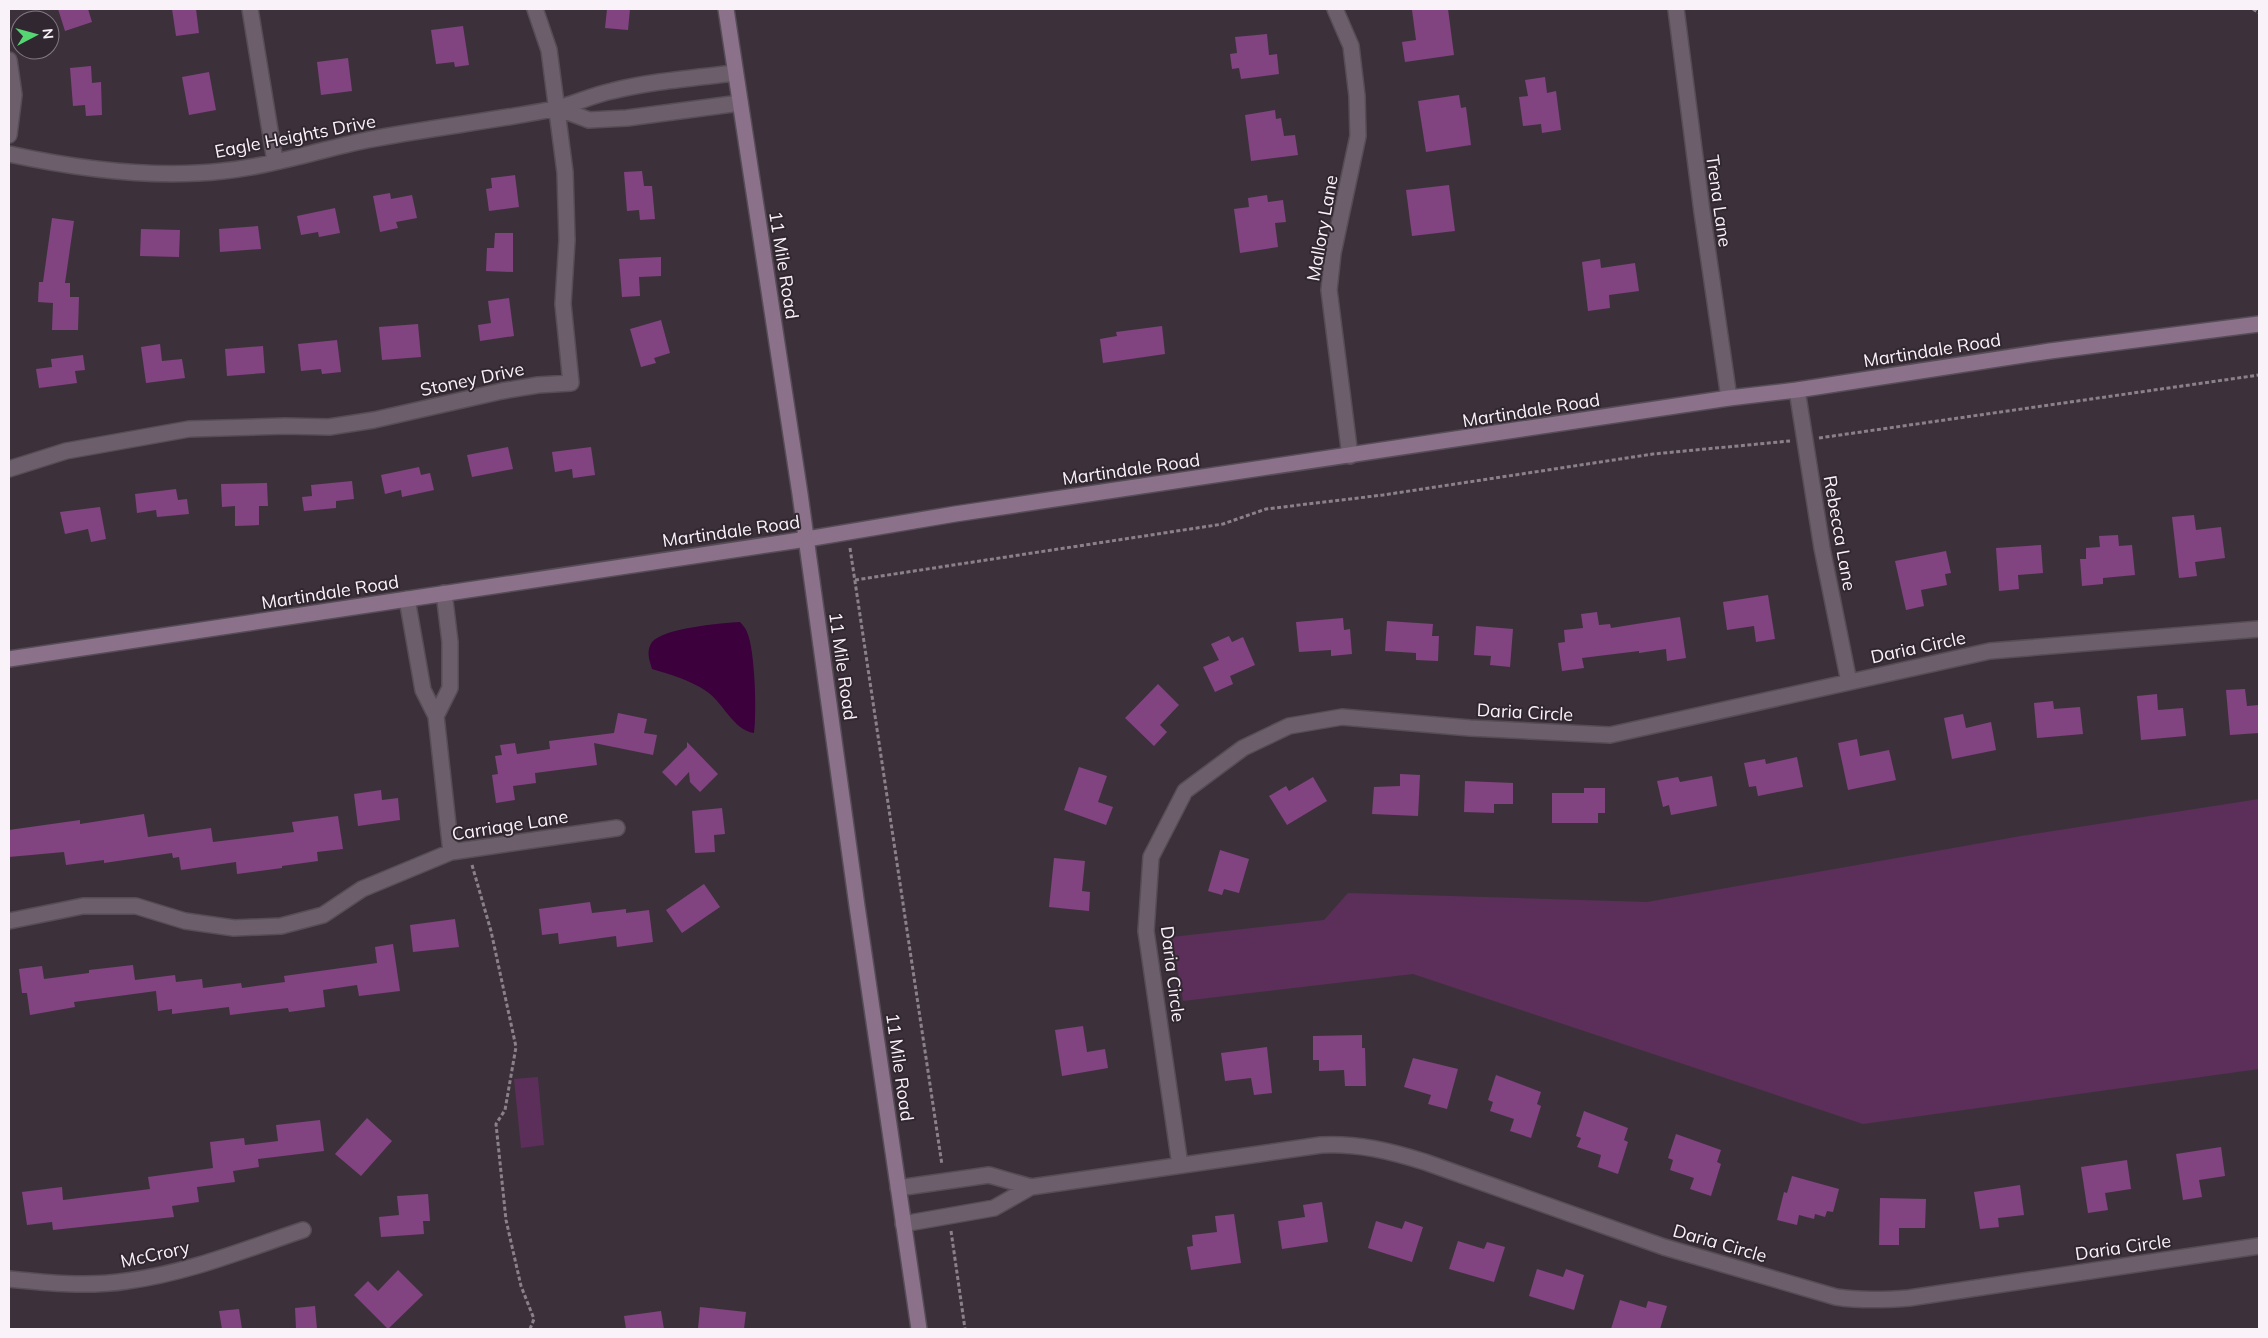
<svg xmlns="http://www.w3.org/2000/svg" width="2268" height="1338" viewBox="0 0 2268 1338" font-family="Mulish,sans-serif">
<style>
.green{fill:#5b2f5a}
.water{fill:#3c003d}
.building{fill:#824381}
.lines{fill:none;stroke-linecap:round;stroke-linejoin:round}
.street-casing{stroke:#564d56;stroke-width:18}
.secondary-casing{stroke:#564d56;stroke-width:18}
.path{stroke:#8b818a;stroke-width:3;stroke-dasharray:4 2.5;stroke-linecap:butt}
.street{stroke:#6c5f6b;stroke-width:15}
.secondary{stroke:#8b718a;stroke-width:15}
.labels{text-anchor:middle;dominant-baseline:central;stroke-width:4;stroke-linejoin:round;paint-order:stroke}
.street-label{font-size:18px;fill:#faf2f9;stroke:#312731}
</style>
<rect width="100%" height="100%" fill="#3c313b"/>
<path class="green" d="M2259,799V1069L1863,1124L1413,974L1183,1001L1172,937L1324,920L1348,893L1647,902L2021,836Z
M538,1077L544,1145L521,1148L514,1079Z"/>
<path class="water" d="M740,622C743,625 746,629 747,632C755,649 757,714 754,733C733,730 723,702 706,691C690,680 669,674 652,669C649,659 646,651 652,642C664,628 722,623 740,622Z"/>
<path class="building" d="M58,9H88L92,22L65,31Z
M172,9H196L199,33L176,36Z
M607,9H630L628,30L605,28Z
M1423,9H1448L1454,55L1405,62L1402,42L1416,40L1412,10Z
M463,26L469,65L455,67L454,62L436,64L431,30Z
M1267,34L1269,55L1277,54L1279,74L1241,79L1239,68L1232,69L1230,54L1237,53L1235,37Z
M348,58L352,91L321,95L317,62Z
M91,66L92,83L101,82L102,115L86,116L85,105L73,106L70,68Z
M209,72L216,110L189,115L182,77Z
M1545,77L1547,93L1556,91L1561,130L1542,133L1541,124L1523,126L1519,97L1528,96L1525,80Z
M1459,95L1461,108L1466,107L1471,145L1426,152L1418,101Z
M1275,110L1276,119L1281,118L1284,136L1295,135L1298,155L1251,161L1245,115Z
M642,171L644,186H652L655,219L640,220L639,210L627,211L624,172Z
M515,175L519,207L489,211L486,189L492,188L491,178Z
M1449,185L1455,231L1412,236L1406,190Z
M390,193L391,199L412,195L417,218L396,222L398,228L380,232L373,196Z
M1267,195L1268,202L1283,200L1286,222L1275,223L1278,247L1240,253L1234,209L1249,207L1248,198Z
M335,208L340,233L319,237L318,232L301,235L297,216Z
M52,218L74,221L65,283H70V297H79L78,330H52L53,303L38,302L39,282H43Z
M258,226L261,249L220,252L219,229Z
M141,229L180,230L179,257L140,256Z
M495,233H513V272L486,271L487,248H494Z
M661,257V276L639,277L640,296L622,297L619,259Z
M1600,259L1601,268L1635,263L1639,291L1609,295L1610,308L1588,311L1582,262Z
M509,298L514,336L480,341L478,325L491,323L488,301Z
M661,320L670,353L654,358L656,363L641,367L630,329Z
M418,324L421,357L382,360L379,327Z
M1162,326L1165,354L1103,363L1100,339L1117,336L1116,332Z
M337,340L341,372L322,374L321,369L301,371L298,344Z
M160,344L162,361L182,359L185,378L146,383L141,347Z
M263,346L265,373L227,376L225,349Z
M83,355L85,370L75,371L77,383L39,388L36,369L52,367L51,359Z
M508,447L513,469L472,477L467,455Z
M591,447L595,475L573,478L572,469L555,472L552,452Z
M419,467L421,475L430,473L434,490L402,497L401,490L385,494L381,475Z
M352,481L354,499L336,501V508L304,511L302,497L312,496L311,485Z
M267,483L268,506H259V525L235,526V506L222,507L221,484Z
M176,489L178,500L187,499L189,514L157,517L156,510L137,513L135,494Z
M100,507L106,539L91,542L88,529L65,534L60,512Z
M2194,515L2196,530L2221,527L2225,558L2195,562L2197,576L2179,578L2172,517Z
M2118,535L2119,546L2132,545L2135,575L2103,578V584L2082,586L2080,559H2086V548L2100,547L2099,536Z
M2041,545L2043,573L2018,575L2019,589L1999,591L1996,548Z
M1946,551L1951,573L1945,574L1947,585L1921,590L1924,606L1906,610L1895,561Z
M1768,595L1775,639L1756,642L1754,626L1727,630L1723,602Z
M1597,612L1599,625L1610,624L1611,628L1680,617L1686,658L1667,661L1666,649L1639,653V651L1582,658L1584,668L1562,671L1558,643L1565,642L1564,630L1583,628L1581,614Z
M1343,618L1344,630L1350,629L1352,654L1331,656V650L1299,652L1296,622Z
M1387,621L1433,624L1432,636H1439L1438,661L1416,660V653L1385,651Z
M1476,626L1513,629L1510,667L1490,665L1491,656L1474,655Z
M1229,636L1232,642L1243,637L1255,665L1230,676L1233,684L1215,692L1203,667L1219,660L1211,644Z
M1158,684L1179,705L1160,725L1167,732L1154,746L1125,718Z
M2245,689L2247,706L2259,705V733L2230,735L2226,690Z
M2157,694L2158,710L2183,708L2186,736L2141,740L2137,696Z
M2053,701L2054,709L2080,707L2083,734L2037,738L2034,703Z
M618,713L647,719L644,733L657,735L653,755L594,743L597,765L535,773L536,783L513,786L515,800L496,803L492,775L498,774L495,756L502,755L500,745L515,743L517,754L550,749L549,741L614,733Z
M1963,714L1966,728L1991,722L1996,750L1952,759L1944,718Z
M1857,739L1860,756L1889,750L1896,780L1848,790L1838,743Z
M687,742L718,774L700,792L690,782L689,772L676,786L662,772L687,747Z
M1797,757L1803,787L1758,796L1756,786L1749,787L1744,763L1765,759L1766,764Z
M1079,767L1107,776L1098,802L1113,807L1106,825L1064,810Z
M1400,774L1420,775L1418,816L1372,814L1374,787L1400,786Z
M1712,776L1717,806L1671,815L1669,805L1663,807L1657,781L1678,777L1680,782Z
M1313,777L1327,801L1287,825L1269,796L1286,786L1289,791Z
M1465,781L1513,783V804H1494V813L1464,812Z
M1584,788H1605V813H1598V823H1552V793H1584Z
M381,790L382,800L398,798L400,820L358,826L354,794Z
M722,808L725,834L714,835L715,852L695,853L692,811Z
M144,814L148,837L211,828L213,842L294,832L292,822L338,816L343,849L317,852L318,861L282,866V868L237,874L236,862L181,870L179,857L173,858L172,853L104,863V860L66,865L64,852L9,857V830L80,820V824Z
M1220,850L1249,859L1239,893L1224,889L1222,895L1208,891Z
M1054,858L1085,861L1082,891L1090,892L1089,911L1049,907Z
M704,884L720,907L682,933L666,910Z
M590,902L592,913L626,909V913L649,910L653,942L617,947L616,936L559,944L558,933L542,935L539,909Z
M455,919L459,947L413,952L410,925Z
M393,944L400,991L359,996L357,985L323,990L325,1007L289,1012L288,1008L230,1015L229,1007L172,1014V1009L158,1011L156,991L74,1002L75,1007L30,1015L27,993H22L19,969L42,966L44,979L89,973V970L133,965L135,980L175,975L176,982L202,979L203,988L241,983L242,988L285,982L284,976L377,963L375,947Z
M1083,1026L1087,1052L1105,1049L1108,1068L1062,1076L1055,1030Z
M1362,1035V1048H1365L1366,1086H1345L1344,1070L1319,1071V1060H1313V1036Z
M1267,1047L1272,1093L1254,1095L1251,1078L1225,1081L1221,1053Z
M1413,1058L1458,1069L1447,1109L1428,1104L1431,1095L1404,1087Z
M1496,1075L1541,1092L1537,1104L1541,1106L1531,1138L1510,1131L1514,1119L1490,1111L1493,1102L1488,1100Z
M1584,1111L1628,1128L1624,1140L1628,1142L1618,1174L1598,1167L1601,1155L1577,1147L1581,1138L1576,1136Z
M367,1118L392,1141L361,1176L335,1154Z
M320,1120L324,1151L258,1159L259,1167L233,1171L235,1182L197,1187L199,1202L172,1206L174,1217L53,1230L52,1222L27,1225L22,1192L62,1187L63,1200L150,1189L148,1177L213,1168L210,1142L244,1138L245,1145L278,1141L276,1125Z
M1676,1134L1721,1150L1717,1162L1721,1164L1711,1196L1690,1189L1694,1178L1670,1170L1673,1160L1668,1158Z
M2221,1147L2225,1176L2199,1180L2202,1197L2183,1200L2176,1154Z
M2127,1160L2131,1189L2105,1193L2108,1210L2088,1213L2081,1167Z
M1792,1176L1839,1189L1833,1212L1827,1211L1825,1217L1815,1214L1814,1219L1799,1215L1797,1225L1777,1220L1784,1192L1787,1193Z
M2020,1185L2024,1215L1998,1218L1999,1227L1980,1229L1974,1192Z
M428,1194L430,1221H423L424,1234L381,1237L379,1217L399,1215L397,1196Z
M1880,1198L1926,1199L1925,1228H1899V1245H1879Z
M1322,1202L1328,1242L1282,1249L1278,1221L1305,1217L1303,1205Z
M1234,1214L1241,1263L1191,1270L1187,1247L1193,1246L1192,1235L1217,1232L1215,1216Z
M1376,1221L1402,1229L1405,1221L1423,1227L1412,1262L1368,1248Z
M1458,1241L1484,1249L1487,1242L1505,1247L1494,1282L1449,1269Z
M1537,1269L1563,1277L1566,1269L1584,1275L1574,1310L1529,1296Z
M398,1270L423,1295L388,1329L354,1295L368,1281L378,1291Z
M1620,1300L1646,1308L1648,1301L1667,1306L1660,1329H1611Z
M315,1306L317,1329H296L295,1308Z
M700,1307L746,1312L744,1329H698Z
M239,1309L242,1329H222L219,1311Z
M661,1311L664,1329H626L624,1316Z"/>
<g class="lines">
<defs>
<path id="street" d="M250,9L275,161
M1335,9L1351,46L1357,96L1358,136L1333,253L1329,290L1350,456
M1676,9L1702,212L1729,398
M9,60L14,95L9,135
M557,108L589,120L627,118L740,103
M9,154C78,169 152,179 223,171C272,166 319,150 367,140C429,128 492,121 554,109C573,105 592,95 612,91C652,81 694,78 735,73
M1797,390L1822,548L1849,682
M9,469L66,451L189,429L285,426L329,427L374,420L502,391L538,385L571,383L563,304L567,240L565,172L549,50L535,9
M407,599L423,690L436,716L451,852
M436,716L450,688V642L444,593
M9,921L83,906H136L185,921L234,928L281,926L323,915L362,889L451,852L617,828
M1180,1165L1146,931L1151,857L1185,791L1243,748L1289,726L1342,717L1470,728L1610,735L1990,651L2259,629
M898,1188L989,1175L1031,1187
M903,1224L994,1208L1031,1187L1321,1145C1358,1143 1390,1151 1425,1162L1664,1247L1836,1297C1861,1301 1884,1300 1909,1298L2259,1246
M9,1279C48,1283 88,1287 127,1281C188,1273 246,1249 303,1230"/>
<path id="secondary" d="M726,9L800,494L857,906L919,1329
M9,659L807,539L955,514L1729,398L1797,390L2050,351L2259,324"/>
</defs>
<use href="#street" class="street-casing"/>
<use href="#secondary" class="secondary-casing"/>
<path class="path" d="M2253,9L2259,13
M1819,438L2259,375
M850,548L942,1165
M855,580L1223,524L1266,509L1383,495L1653,454L1790,441
M472,865L491,931L516,1047L505,1110L496,1124L506,1220L521,1286L534,1319L530,1329
M951,1231L965,1329"/>
<use href="#street" class="street"/>
<use href="#secondary" class="secondary"/>
</g>
<g class="labels">
<g class="street-label">
<text transform="translate(295 136) rotate(-11)">Eagle Heights Drive</text>
<text transform="translate(1719 201) rotate(82)">Trena Lane</text>
<text transform="translate(1322 228) rotate(-80)">Mallory Lane</text>
<text transform="translate(784 265) rotate(81)">11 Mile Road</text>
<text transform="translate(1932 350) rotate(-9)">Martindale Road</text>
<text transform="translate(472 379) rotate(-12)">Stoney Drive</text>
<text transform="translate(1531 410) rotate(-9)">Martindale Road</text>
<text transform="translate(1131 469) rotate(-8)">Martindale Road</text>
<text transform="translate(731 531) rotate(-8)">Martindale Road</text>
<text transform="translate(1840 533) rotate(80)">Rebecca Lane</text>
<text transform="translate(330 592) rotate(-9)">Martindale Road</text>
<text transform="translate(1918 647) rotate(-12)">Daria Circle</text>
<text transform="translate(843 666) rotate(82)">11 Mile Road</text>
<text transform="translate(1525 712) rotate(3)">Daria Circle</text>
<text transform="translate(510 825) rotate(-9)">Carriage Lane</text>
<text transform="translate(1173 974) rotate(83)">Daria Circle</text>
<text transform="translate(900 1067) rotate(82)">11 Mile Road</text>
<text transform="translate(1720 1243) rotate(16)">Daria Circle</text>
<text transform="translate(2123 1247) rotate(-8)">Daria Circle</text>
<text transform="translate(155 1254) rotate(-12)">McCrory</text>
</g>
</g>
<rect width="2268" height="1338" fill="none" stroke="#faf2f9" stroke-width="20"/>
<g transform="translate(35 35) rotate(84)"><circle r="24" fill="#312731" stroke="#817881"/>
<path d="M0-4L9 19L0 12L-9 19Z" fill="#55d672"/>
<text y="-8" font-size="14" font-weight="bold" text-anchor="middle" fill="#faf2f9">N</text>
</g>
</svg>
